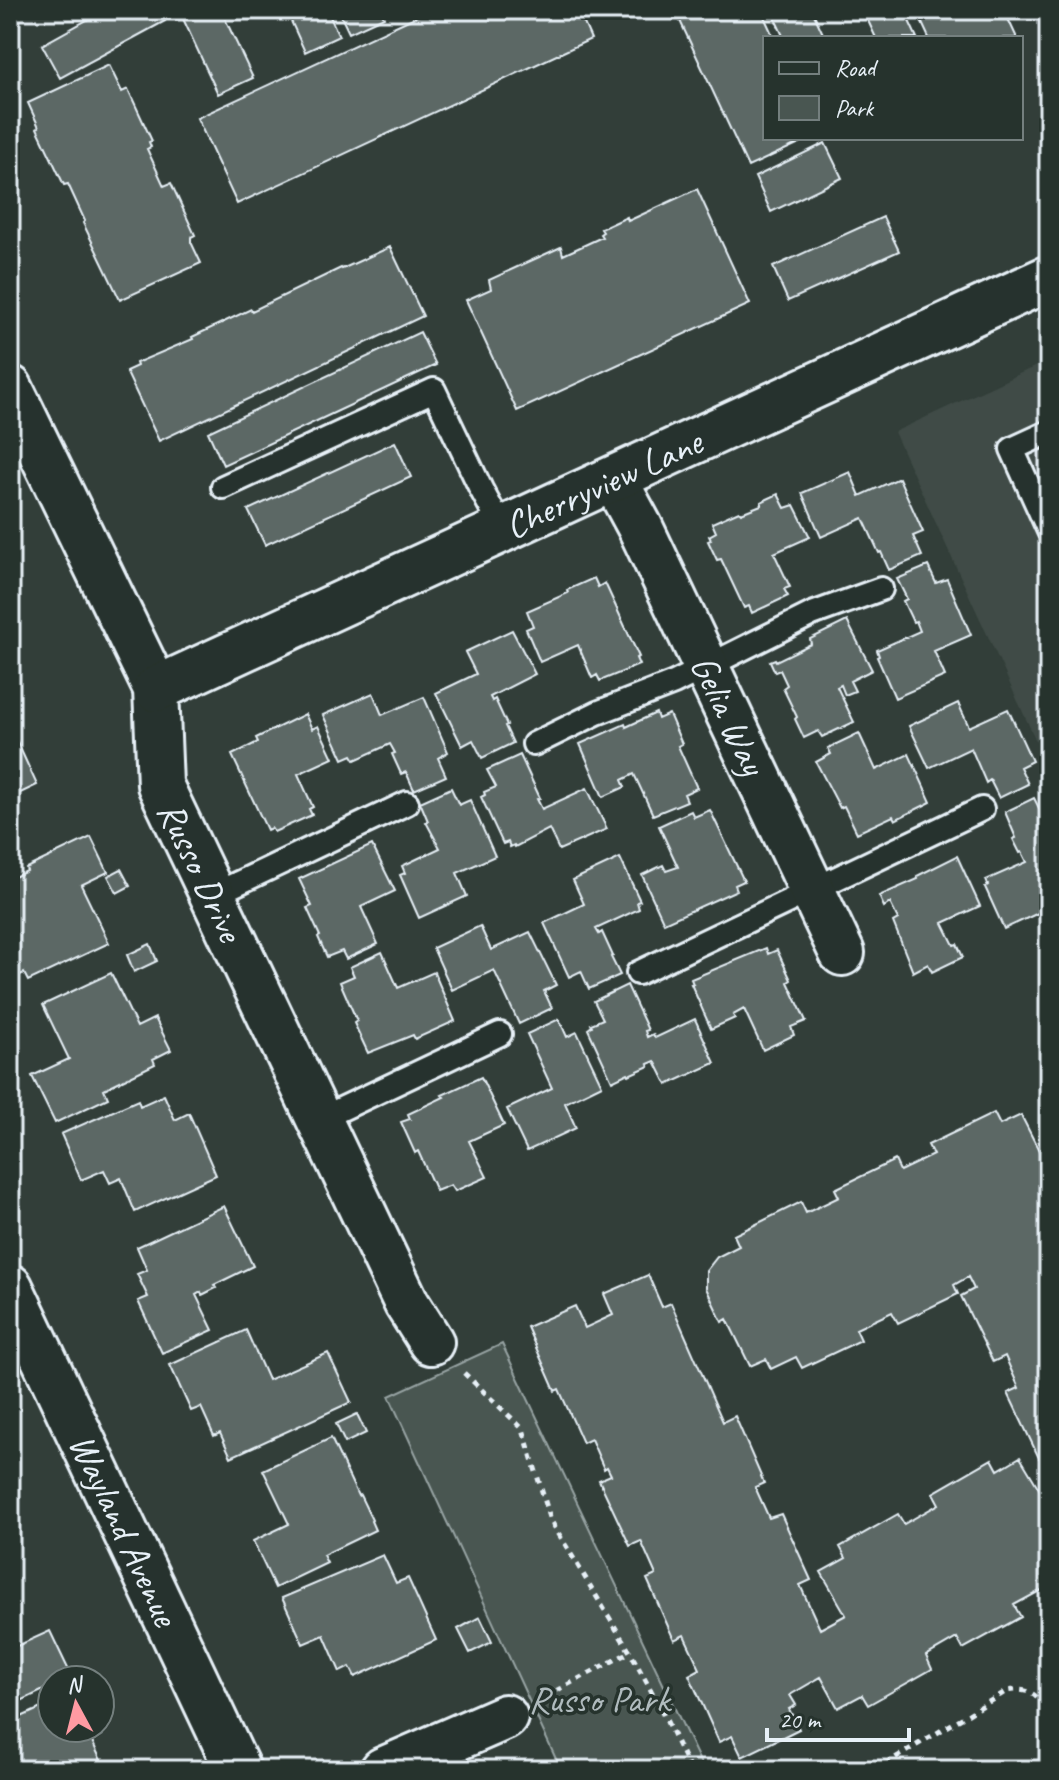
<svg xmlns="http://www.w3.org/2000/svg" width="1059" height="1780" viewBox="0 0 1059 1780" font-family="Caveat,sans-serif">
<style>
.built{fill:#3f4b46}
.green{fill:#495651;stroke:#98a4a4;stroke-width:2}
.building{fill:#5c6865;stroke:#e8f1f8;stroke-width:2}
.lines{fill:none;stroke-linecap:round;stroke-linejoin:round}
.lane-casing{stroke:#e8f1f8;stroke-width:28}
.street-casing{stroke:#e8f1f8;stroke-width:50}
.path{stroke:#e8f1f8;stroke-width:5;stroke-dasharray:6 6;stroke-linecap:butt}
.lane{stroke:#26332d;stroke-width:22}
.street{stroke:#26332d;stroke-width:44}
.labels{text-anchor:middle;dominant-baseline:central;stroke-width:7;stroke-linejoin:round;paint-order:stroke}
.street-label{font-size:38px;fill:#e8f1f8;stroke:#26332d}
.park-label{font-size:38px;fill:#b0bbbe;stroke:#26332d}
</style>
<rect width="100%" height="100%" fill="#323e39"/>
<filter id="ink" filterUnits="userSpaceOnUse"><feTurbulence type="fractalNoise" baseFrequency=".0125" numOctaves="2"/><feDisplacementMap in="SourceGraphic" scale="16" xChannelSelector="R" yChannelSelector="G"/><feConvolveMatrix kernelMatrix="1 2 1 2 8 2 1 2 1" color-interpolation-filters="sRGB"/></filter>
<g filter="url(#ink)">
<path class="built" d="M1049,360V769L894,432Z"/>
<path class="green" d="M502,1344L704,1770H561L389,1396Z"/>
<path class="building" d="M105,10H159L165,21L60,78L42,45Z
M179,10H221L253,78L218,94Z
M286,10H327L339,36L305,52Z
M338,10H381L384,17L349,33Z
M430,10H578L591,39L237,204L197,118Z
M675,10H761L774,38H765V138H810L748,167Z
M771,10H812L825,38H784Z
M863,10H904L917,38H876Z
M916,10H1004L1017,38H929Z
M109,65L122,92L128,89L152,141L149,142L151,147L147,149L164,186L171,183L195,235L191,237V242L201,263L120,300L83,223L85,221L68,184L64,185L37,128L39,127L28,103Z
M825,143L842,178L771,212L755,177Z
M697,189L750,304L517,411L466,300L491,289L489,280L561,247L563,255L602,237L600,234L603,232L601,229L627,217L628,221Z
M883,217L899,251L788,301L773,267Z
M390,247L423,316L159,441L126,371L137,366L136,363L193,339L192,337L251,309L252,311L341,268L342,269Z
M420,332L436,365L223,465L208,432Z
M395,442L411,477L265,545L248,510Z
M850,472L860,496L899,478L923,532L913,536L922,556L889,570L881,552L879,553L863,518L821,537L802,493Z
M778,494L785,508L794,505L810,537L774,553L790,587L784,589L788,596L752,613L749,606L744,608L721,559L717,560L708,541L711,540L709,536L716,532L712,523L739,511L741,513L761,505V502Z
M928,566L936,583L947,579L971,635L934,651L945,676L895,698L877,657L879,656L877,650L920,631L916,621L913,622L903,601L907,599L897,579Z
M594,578L598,587L605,583L639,657L636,658L639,665L600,681L597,675L592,678L578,645L540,662L526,629L533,626L527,611L568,593L567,590Z
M847,621L872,670L850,681L855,691L845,695L841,685L837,687L854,722L822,737L818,731L804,738L795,719L797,717L783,688L787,685L780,670L775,672L770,661L775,659L776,661L811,644L810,639Z
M512,630L535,674L490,697L492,701L495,699L507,725L505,726L513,743L482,758L473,740L462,746L436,693L476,674L465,652Z
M373,693L382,715L424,697L448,752L438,758L446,776L414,790L406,772L401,774L392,754L395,753L390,744L355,760L352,755L343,759L323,715Z
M958,703L969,727L1008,709L1032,761L1020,767L1028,784L999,798L990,780L986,783L971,748L929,768L909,726Z
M656,713L658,719L669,714L682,744L678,746L697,788L684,794L687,801L653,815L634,774L622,780L625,787L603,797L580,744L625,724L626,727Z
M305,714L312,729L318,726L333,758L298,774L313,807L309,809L312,815L274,832L271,828L267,830L232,755L258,742L256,738Z
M859,733L876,770L909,754L931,802L895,820L893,816L857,833L844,806L840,808L816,762L831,754L828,748Z
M14,735L37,785L10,798V737Z
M520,755L540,798L537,799L542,809L587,788L607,829L559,850L549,829L515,847L514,845L510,847L508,842L503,844L481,797L485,795L484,792L496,787L487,770Z
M451,788L459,805L470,800L495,856L457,873L467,896L419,918L400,875L405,873L402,866L440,848L426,822L428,821L420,802Z
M1034,798L1043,816L1049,813V879L1041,882L1049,900V908L1004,929L985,887L988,885L986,880L1027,862L1022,852L1020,853L1013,839L1016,838L1005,812Z
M710,810L744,881L735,885L737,890L664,923L642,875L663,865L666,871L678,867L659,826L691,811L694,817Z
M10,832L20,853L10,857Z
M91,837L108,872L81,885L109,943L28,981L24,973L14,978L10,969V879L27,871L26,868Z
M372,845L395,891L361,907L378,944L346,959L342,951L327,957L318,937L320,936L307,908L312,906L299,879Z
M957,856L980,906L943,923L954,945L957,944L963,957L932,972L928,964L913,972L893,922L898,919L890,903L884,907L879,896L918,879L917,876Z
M620,858L640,901L637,902L639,909L596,929L599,934L602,932L613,956L611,957L620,975L589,989L581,971L569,977L544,923L584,904L573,880Z
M121,869L130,886L117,893L108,876Z
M480,926L491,950L530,932L556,985L544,991L552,1008L519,1024L494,970L452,990L433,948Z
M150,944L157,961L134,972L127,955Z
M766,948L768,954L777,950L791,980L788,982L806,1021L791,1027L794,1035L763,1050L744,1009L733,1015L735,1018L711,1029L691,984H693L691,979Z
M382,952L398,988L434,972L455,1021L415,1039L413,1035L368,1053L354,1023L357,1021L340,982L354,976L350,967Z
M111,973L137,1027L155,1018L171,1050L153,1059L155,1064L104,1089L108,1098L55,1123L32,1076L69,1059L43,1005Z
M627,985L648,1030L645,1031L647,1037L653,1034L655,1038L695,1019L715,1063L667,1085L655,1061L648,1064L649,1066L629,1075L628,1073L612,1081L588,1029L592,1026L591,1024L603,1019L594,1001Z
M559,1019L567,1037L577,1032L602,1085L565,1103L576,1128L527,1151L507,1109L552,1088L527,1034Z
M481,1077L504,1125L469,1141L487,1177L455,1191L451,1185L436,1191L418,1151L415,1153L401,1122L410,1119L408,1114L444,1097L442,1095Z
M164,1095L175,1120L189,1113L216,1175L135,1212L121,1178L110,1183L104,1170L81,1180L61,1134L138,1100L140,1106Z
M994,1113L1000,1125L1021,1115L1049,1170V1454L1039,1458L1008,1393L1019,1388L1005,1356L993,1362L961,1296L974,1289L968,1277L954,1285L958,1294L898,1323L892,1312L856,1329L861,1340L802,1368L796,1357L771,1369L766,1359L750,1366L727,1319L722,1322L706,1288V1271L717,1257L739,1246L734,1235L801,1202L806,1213L839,1197L835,1189L895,1160L900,1171L933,1155L928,1145Z
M224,1206L253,1266L214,1285L216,1288L202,1295L201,1292L196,1295L213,1330L162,1353L138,1301L148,1297L137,1274L147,1270L137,1247Z
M648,1275L662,1307L671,1303L723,1422L735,1416L764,1483L755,1487L769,1518L781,1514L811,1580L800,1585L820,1629L846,1615L821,1572L846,1558L840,1547L898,1514L904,1524L939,1504L933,1493L992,1459L998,1470L1020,1457L1044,1497L1049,1494V1591L1047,1587L1014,1605L1021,1617L963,1649L957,1638L926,1656L932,1669L868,1705L862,1695L838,1708L821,1677L790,1695L796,1705L789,1709L799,1729L742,1757L732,1736L719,1742L689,1675L700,1669L684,1635L674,1640L647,1579L656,1575L641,1541L630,1546L599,1480L611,1475L607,1467L604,1469L591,1439L583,1443L559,1389L555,1391L527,1327L575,1306L585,1328L613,1315L604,1294Z
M246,1330L268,1380L328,1353L351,1402L231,1457L220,1433L214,1436L201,1407L191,1411L170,1365Z
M357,1414L366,1433L345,1443L336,1424Z
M331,1438L358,1496L360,1495L372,1520L371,1521L375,1530L323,1555L327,1563L275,1588L253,1541L289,1524L263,1470Z
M383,1555L396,1583L408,1578L436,1640L355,1677L350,1667L340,1672L324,1635L303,1644L282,1598Z
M480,1617L492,1642L470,1653L458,1629Z
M50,1631L72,1677L65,1680H52V1686L21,1701L17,1693L10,1696V1636L15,1647Z
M52,1703V1728H98L102,1735L91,1739L105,1769L10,1770V1749L14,1747L10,1739V1722Z"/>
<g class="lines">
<defs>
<path id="lane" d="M1049,432L1012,449L1049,531
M223,487L434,390L481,489L503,530
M534,744L597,713L674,683L812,614L881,589
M213,895L407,803
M638,973L982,809
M318,1120L500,1034"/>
<g id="street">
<path id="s1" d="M10,388L156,689L160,785L407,1304L431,1342"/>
<path id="s2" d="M614,479L640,527L842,953"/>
<path id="s3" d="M156,689L1049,278"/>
<path id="s4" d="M10,1287L238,1770"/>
<path d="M383,1770L505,1717"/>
</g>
</defs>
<use href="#lane" class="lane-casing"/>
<use href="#street" class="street-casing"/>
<path class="path" d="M464,1373L523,1429L551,1521L630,1652L659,1705L690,1770
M546,1696L630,1652
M875,1770L1007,1691C1030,1687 1038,1695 1049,1715"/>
<use href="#lane" class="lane"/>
<use href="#street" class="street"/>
</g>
</g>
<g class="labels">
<g class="street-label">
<text stroke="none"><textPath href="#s3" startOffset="492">Cherryview Lane</textPath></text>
<text stroke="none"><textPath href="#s2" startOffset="262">Gelia Way</textPath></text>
<text stroke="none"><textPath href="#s1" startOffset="526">Russo Drive</textPath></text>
<text stroke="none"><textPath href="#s4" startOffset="268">Wayland Avenue</textPath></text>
</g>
<g class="park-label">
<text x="599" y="1699">Russo Park</text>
</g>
</g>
<rect width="1059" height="1780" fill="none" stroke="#26332d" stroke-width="40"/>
<rect x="20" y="20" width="1019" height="1740" fill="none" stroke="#e8f1f8" stroke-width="3" filter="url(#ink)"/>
<rect x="763" y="36" width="260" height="104" fill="#26332d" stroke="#747f7e" stroke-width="2"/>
<rect x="779" y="62" width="40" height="12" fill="#26332d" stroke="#747f7e" stroke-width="2"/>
<text x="835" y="76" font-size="24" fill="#e8f1f8">Road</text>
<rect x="779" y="96" width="40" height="24" fill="#495651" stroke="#747f7e" stroke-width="2"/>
<text x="835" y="116" font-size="24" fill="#e8f1f8">Park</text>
<g transform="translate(76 1704) rotate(353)"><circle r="38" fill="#26332d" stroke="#747f7e" stroke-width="2"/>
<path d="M0-6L14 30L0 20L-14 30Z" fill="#ff9aa2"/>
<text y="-12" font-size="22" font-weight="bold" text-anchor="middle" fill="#e8f1f8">N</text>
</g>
<path d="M767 1728v12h142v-12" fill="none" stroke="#e8f1f8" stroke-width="4"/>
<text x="779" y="1728" font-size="24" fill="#e8f1f8" stroke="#26332d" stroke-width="6" paint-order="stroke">20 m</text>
</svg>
